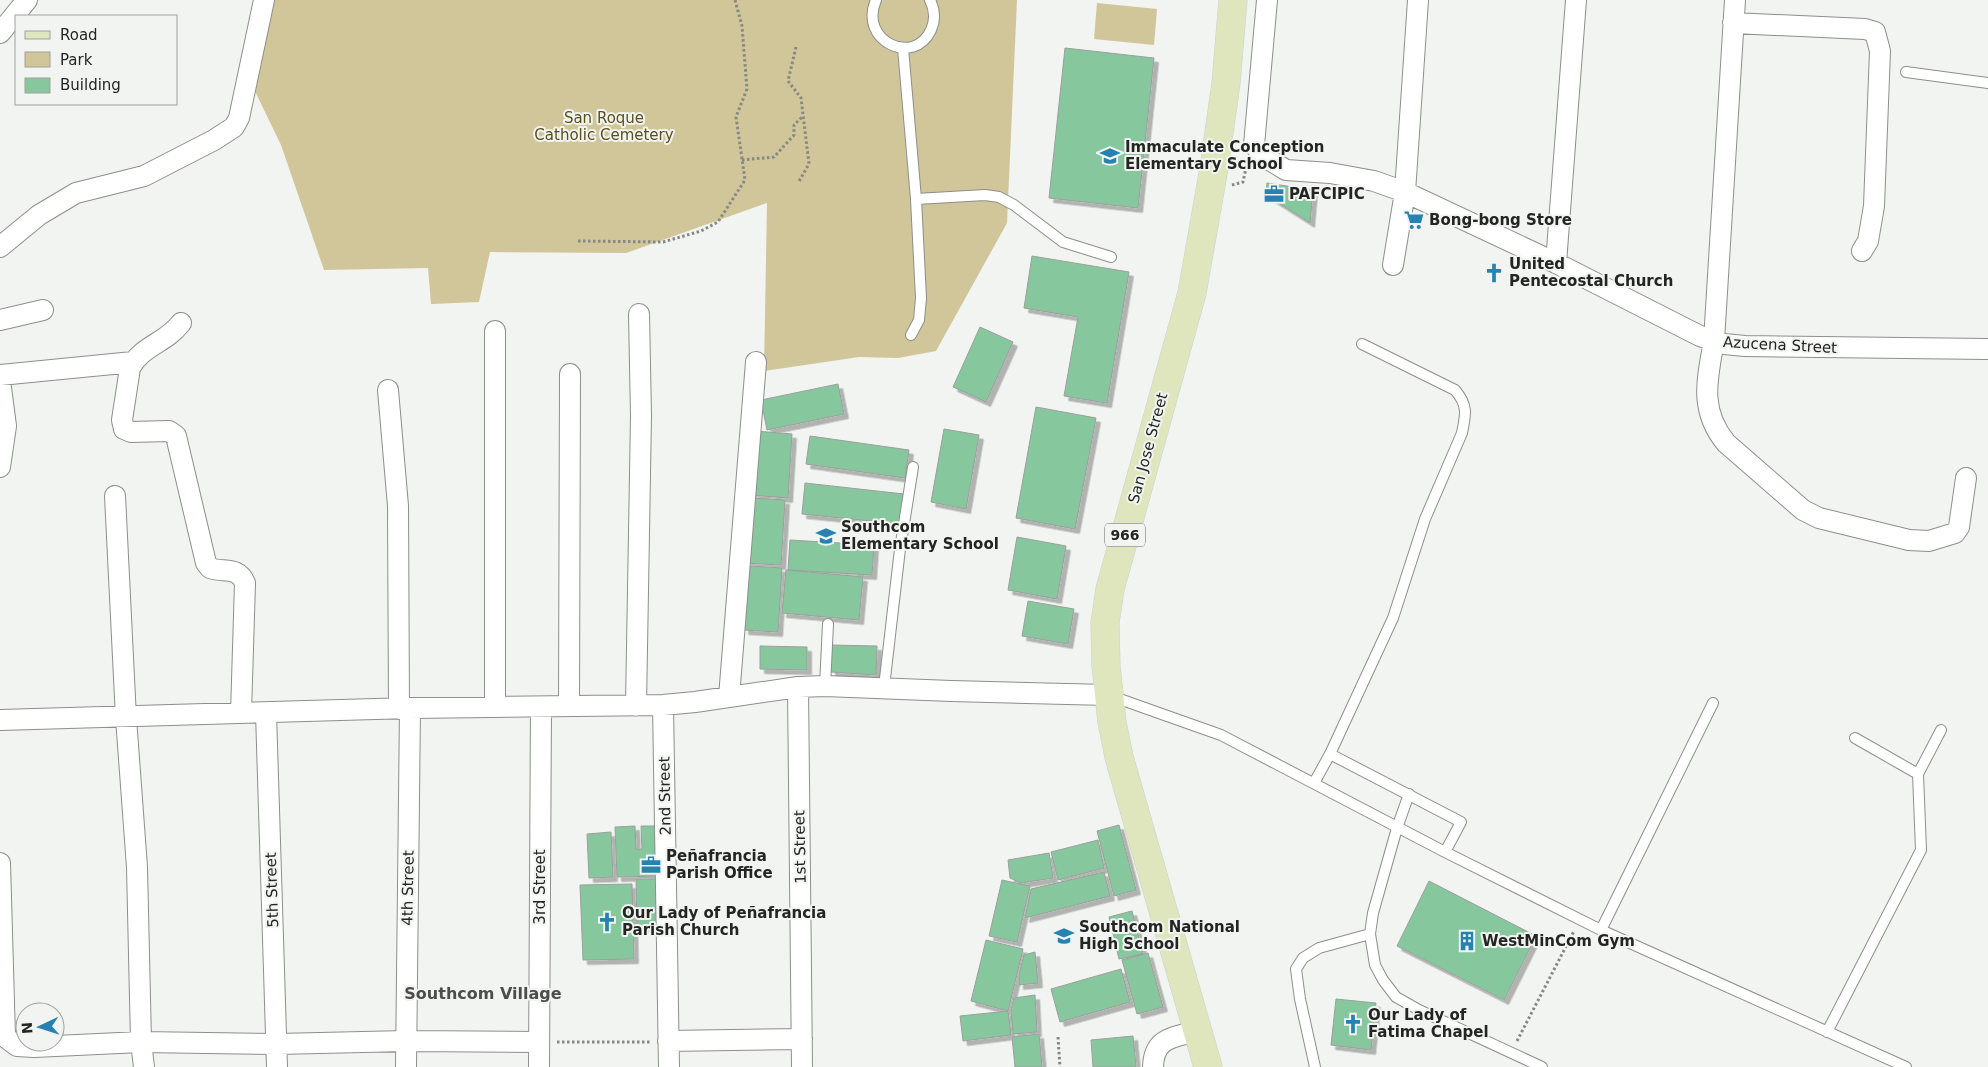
<svg xmlns="http://www.w3.org/2000/svg" width="1988" height="1067" viewBox="0 0 1988 1067" font-family="'DejaVu Sans',sans-serif">
<style>
.green{fill:#d0c699}
.building{fill:#87c79e;stroke:#9b9f9c;filter:url(#shadow)}
.lines{fill:none;stroke-linecap:round;stroke-linejoin:round}
.lane-casing{stroke:#8c8f8b;stroke-width:12}
.street-casing{stroke:#8c8f8b;stroke-width:22}
.primary-casing{stroke:#cfcfcf;stroke-width:29}
.path{stroke:#868885;stroke-width:3;stroke-dasharray:2.5 2.5;stroke-linecap:butt}
.lane{stroke:#fff;stroke-width:10}
.street{stroke:#fff;stroke-width:20}
.primary{stroke:#dfe5bc;stroke-width:28}
.labels{text-anchor:middle;dominant-baseline:central;stroke-width:4;stroke-linejoin:round;paint-order:stroke}
.shield{fill:#f1f4f0;stroke:#626360;stroke-width:1}
.shield-label{font-size:14px;font-weight:bold;fill:#242523}
.park-label{font-size:15px;fill:#5a4f1d;stroke:#f1f4f0}
.poi-label{font-size:15px;font-weight:bold;fill:#242523;stroke:#f1f4f0;text-anchor:start}
.street-label{font-size:15px;fill:#242523;stroke:#f1f4f0}
.neighbourhood-label{font-size:16px;font-weight:bold;fill:#4c4e4a;stroke:#f1f4f0}
</style>
<defs>
<filter id="shadow"><feDropShadow dx="4.5" dy="4.5" stdDeviation="0" flood-color="#0004"/></filter>
</defs>
<rect width="100%" height="100%" fill="#f1f4f0"/>
<path class="green" d="M269,0H1017L1007,223L936,351L898,358L859,357L764,371L767,203L626,253L490,252L479,302L431,304L428,268L324,270L281,145L250,81Z
M1097,3L1157,9L1154,45L1094,39Z"/>
<path class="building" d="M1065,48L1154,58L1138,208L1049,198Z
M1267,183L1313,190L1310,223L1266,195Z
M1032,256L1129,272L1107,403L1064,396L1078,317L1024,308Z
M980,327L1013,342L986,402L953,387Z
M838,384L844,414L767,430L761,400Z
M1036,407L1096,418L1075,529L1016,518Z
M944,429L979,435L966,509L931,502Z
M755,431L792,434L788,498L751,495Z
M810,436L909,450L905,478L806,464Z
M805,483L904,494L901,524L802,514Z
M751,498L785,500L781,565L746,563Z
M1017,537L1066,546L1057,599L1008,590Z
M790,540L874,545L872,575L788,570Z
M748,566L782,568L778,632L744,630Z
M786,570L863,577L859,620L782,613Z
M1028,601L1074,609L1068,644L1022,636Z
M832,645L877,646L876,675L831,672Z
M760,646L807,647V670L760,669Z
M1119,825L1136,890L1114,896L1097,831Z
M635,826L636,849H642L641,826H658L660,876L617,877L615,827Z
M611,832L613,877L589,878L587,834Z
M1098,840L1104,868L1058,880L1051,852Z
M1049,853L1053,878L1021,883L1010,878L1008,860Z
M1104,872L1110,896L1025,918L1031,889Z
M636,879H659L661,927L637,928Z
M1002,880L1030,886L1017,942L989,936Z
M1429,881L1536,936L1504,1000L1397,946Z
M632,884L634,959L583,960L580,885Z
M1132,911L1143,954L1119,959L1109,917Z
M986,940L1023,949L1008,1011L971,1001Z
M1035,952L1038,983L1019,985V974L1024,955Z
M1148,953L1163,1007L1137,1014L1122,960Z
M1121,969L1130,1002L1060,1022L1051,989Z
M1035,995L1037,1032L1013,1034L1011,1010L1014,998Z
M1336,999L1376,1003L1371,1050L1331,1045Z
M1008,1011L1011,1035L963,1041L960,1016Z
M1039,1034L1042,1067H1015L1012,1037Z
M1133,1036L1136,1067H1093L1091,1040Z"/>
<g class="lines">
<defs>
<path id="lane" d="M876,0C858,41 914,67 931,30C936,19 935,10 930,0
M903,48L916,199L921,298L919,320L911,335
M1906,72L1988,83
M916,199L985,195L999,197L1014,205L1063,242L1111,257
M825,686L828,624
M884,687L900,549L913,467
M1111,696L1221,735L1445,852L1601,930L1906,1067
M1855,738L1918,774
M1330,754L1461,822L1445,852
M1314,783L1330,754L1393,618L1425,519L1462,433C1466,414 1468,405 1455,390L1362,344
M1409,794L1397,828L1373,913L1370,934L1375,965L1383,980L1396,997L1419,1010L1542,1067
M1601,930L1713,703
M1827,1032L1921,850L1918,774L1941,730
M1315,1067L1300,999L1296,969L1303,958L1319,948L1370,934"/>
<path id="street" d="M1267,0L1254,145L1268,159L1286,170L1330,173L1374,181L1405,192L1556,263L1700,336L1724,344L1745,346L1988,349
M1735,0L1714,341C1707,380 1699,410 1726,443L1803,510L1819,518L1909,540L1929,541L1955,533L1959,527L1966,478
M1733,23L1865,29L1875,32L1880,51L1874,206L1868,241L1862,251
M0,33L27,0
M0,247L39,215L76,193L144,176L214,140L234,127L239,118L264,0
M1556,263L1576,0
M1393,265L1405,192L1418,0
M0,320L43,310
M181,323C166,343 141,346 130,368L122,420L124,429L131,432L169,431L176,436L206,563L210,568C224,573 238,566 245,583L241,713
M0,375L133,362
M0,380L6,426L0,467
M388,390L398,506L399,709
M115,496L126,718L137,867L141,1042L144,1067
M798,687L802,1067
M729,697L756,362
M663,705L669,1067
M569,706L570,374
M636,706L641,416L639,314
M495,707V331
M266,713L277,1067
M0,720L410,708L663,705L695,702L798,687L825,686L951,691L1108,695
M0,863L5,1037L17,1046L34,1047L141,1042L277,1044L406,1041L539,1042
M668,1041L802,1039
M406,1067L410,708
M539,1067L541,707
M1153,1067C1154,1037 1173,1038 1197,1031"/>
<path id="primary" d="M1208,1067L1119,757L1112,722L1106,666L1105,623L1110,589L1192,293L1214,168L1226,83L1233,0"/>
</defs>
<use href="#lane" class="lane-casing"/>
<use href="#street" class="street-casing"/>
<use href="#primary" class="primary-casing"/>
<path class="path" d="M796,47L788,81L801,98L809,164L798,183
M742,160L774,157L794,135V125L802,117
M1232,185L1243,182L1247,163
M578,241L663,242L701,231L718,222L745,180L736,117L747,89L742,26L735,0
M1058,1037L1060,1067
M1517,1041L1574,931
M557,1042H650"/>
<use href="#lane" class="lane"/>
<use href="#street" class="street"/>
<use href="#primary" class="primary"/>
</g>
<defs>
<symbol id="school-bare" viewBox="-9 -9 18 18"><path d="M0-5L7-2L0 1L-7-2ZM-4 1L0 2.5L4 1V4Q0 6-4 4Z" fill="#2683b0" stroke="#f1f4f0" stroke-width="2.5" paint-order="stroke"/></symbol>
<symbol id="office-bare" viewBox="-9 -9 18 18"><path d="M-6-3h4V-5.5h4V-3h4V5H-6ZM-1-4.5V-3h2v-1.5ZM-6 0V1H6V0Z" fill="#2683b0" stroke="#f1f4f0" stroke-width="2.5" paint-order="stroke"/></symbol>
<symbol id="supermarket-bare" viewBox="-9 -9 18 18"><path d="M-6-5.5h2.5l.6 2H6L4.5 2H-2.5L-4.4-4H-6ZM-1.5 3.2a1.3 1.3 0 1 0 .1 0ZM3 3.2a1.3 1.3 0 1 0 .1 0Z" fill="#2683b0" stroke="#f1f4f0" stroke-width="2.5" paint-order="stroke"/></symbol>
<symbol id="church-bare" viewBox="-9 -9 18 18"><path d="M-1.2-6h2.4v3.5h3.3v2.4h-3.3V6h-2.4V-.1h-3.3v-2.4h3.3Z" fill="#2683b0" stroke="#f1f4f0" stroke-width="2.5" paint-order="stroke"/></symbol>
<symbol id="building-bare" viewBox="-9 -9 18 18"><path d="M-4-6H4V6H1V3H-1V6H-4ZM-2.5-4.3h1.7v1.8h-1.7ZM.8-4.3h1.7v1.8H.8ZM-2.5-1h1.7V.8h-1.7ZM.8-1h1.7V.8H.8Z" fill="#2683b0" stroke="#f1f4f0" stroke-width="2.5" paint-order="stroke"/></symbol>
</defs>
<g fill-rule="evenodd">
<use href="#school-bare" x="1096" y="142" width="28" height="28"/>
<use href="#office-bare" x="1260" y="180" width="28" height="28"/>
<use href="#supermarket-bare" x="1400" y="206" width="28" height="28"/>
<use href="#church-bare" x="1480" y="259" width="28" height="28"/>
<use href="#school-bare" x="812" y="522" width="28" height="28"/>
<use href="#office-bare" x="637" y="851" width="28" height="28"/>
<use href="#church-bare" x="593" y="908" width="28" height="28"/>
<use href="#school-bare" x="1050" y="922" width="28" height="28"/>
<use href="#building-bare" x="1453" y="927" width="28" height="28"/>
<use href="#church-bare" x="1339" y="1010" width="28" height="28"/>
</g>
<g class="labels">
<rect class="shield" x="1105" y="523.5" width="40" height="23" rx="4"/>
<g class="shield-label">
<text x="1125" y="535">966</text>
</g>
<g class="park-label">
<text x="604" y="118">San Roque<tspan x="604" dy="17">Catholic Cemetery</tspan></text>
</g>
<g class="poi-label">
<text x="1125" y="147">Immaculate Conception<tspan x="1125" dy="17">Elementary School</tspan></text>
<text x="1289" y="194">PAFCIPIC</text>
<text x="1429" y="220">Bong-bong Store</text>
<text x="1509" y="264">United<tspan x="1509" dy="17">Pentecostal Church</tspan></text>
<text x="841" y="527">Southcom<tspan x="841" dy="17">Elementary School</tspan></text>
<text x="666" y="856">Peñafrancia<tspan x="666" dy="17">Parish Office</tspan></text>
<text x="622" y="913">Our Lady of Peñafrancia<tspan x="622" dy="17">Parish Church</tspan></text>
<text x="1079" y="927">Southcom National<tspan x="1079" dy="17">High School</tspan></text>
<text x="1482" y="941">WestMinCom Gym</text>
<text x="1368" y="1015">Our Lady of<tspan x="1368" dy="17">Fatima Chapel</tspan></text>
</g>
<g class="street-label">
<text transform="translate(1780 345) rotate(3)">Azucena Street</text>
<text transform="translate(1148 448) rotate(-75)">San Jose Street</text>
<text transform="translate(665 796) rotate(-91)">2nd Street</text>
<text transform="translate(800 847) rotate(-91)">1st Street</text>
<text transform="translate(540 887) rotate(-90)">3rd Street</text>
<text transform="translate(408 888) rotate(-89)">4th Street</text>
<text transform="translate(272 890) rotate(-92)">5th Street</text>
</g>
<g class="neighbourhood-label">
<text x="483" y="993">Southcom Village</text>
</g>
</g>
<rect x="15" y="15" width="162" height="90" fill="#f1f4f0" stroke="#9fa19e"/>
<rect x="25" y="31" width="25" height="8" fill="#dfe5bc" stroke="#9fa19e"/>
<text x="60" y="40" font-size="15" fill="#242523">Road</text>
<rect x="25" y="52" width="25" height="15" fill="#d0c699" stroke="#9fa19e"/>
<text x="60" y="65" font-size="15" fill="#242523">Park</text>
<rect x="25" y="78" width="25" height="15" fill="#87c79e" stroke="#9fa19e"/>
<text x="60" y="90" font-size="15" fill="#242523">Building</text>
<g transform="translate(40 1027) rotate(266)"><circle r="24" fill="#f1f4f0" stroke="#9fa19e"/>
<path d="M0-4L9 19L0 12L-9 19Z" fill="#2683b0"/>
<text y="-8" font-size="14" font-weight="bold" text-anchor="middle" fill="#242523">N</text>
</g>
</svg>
